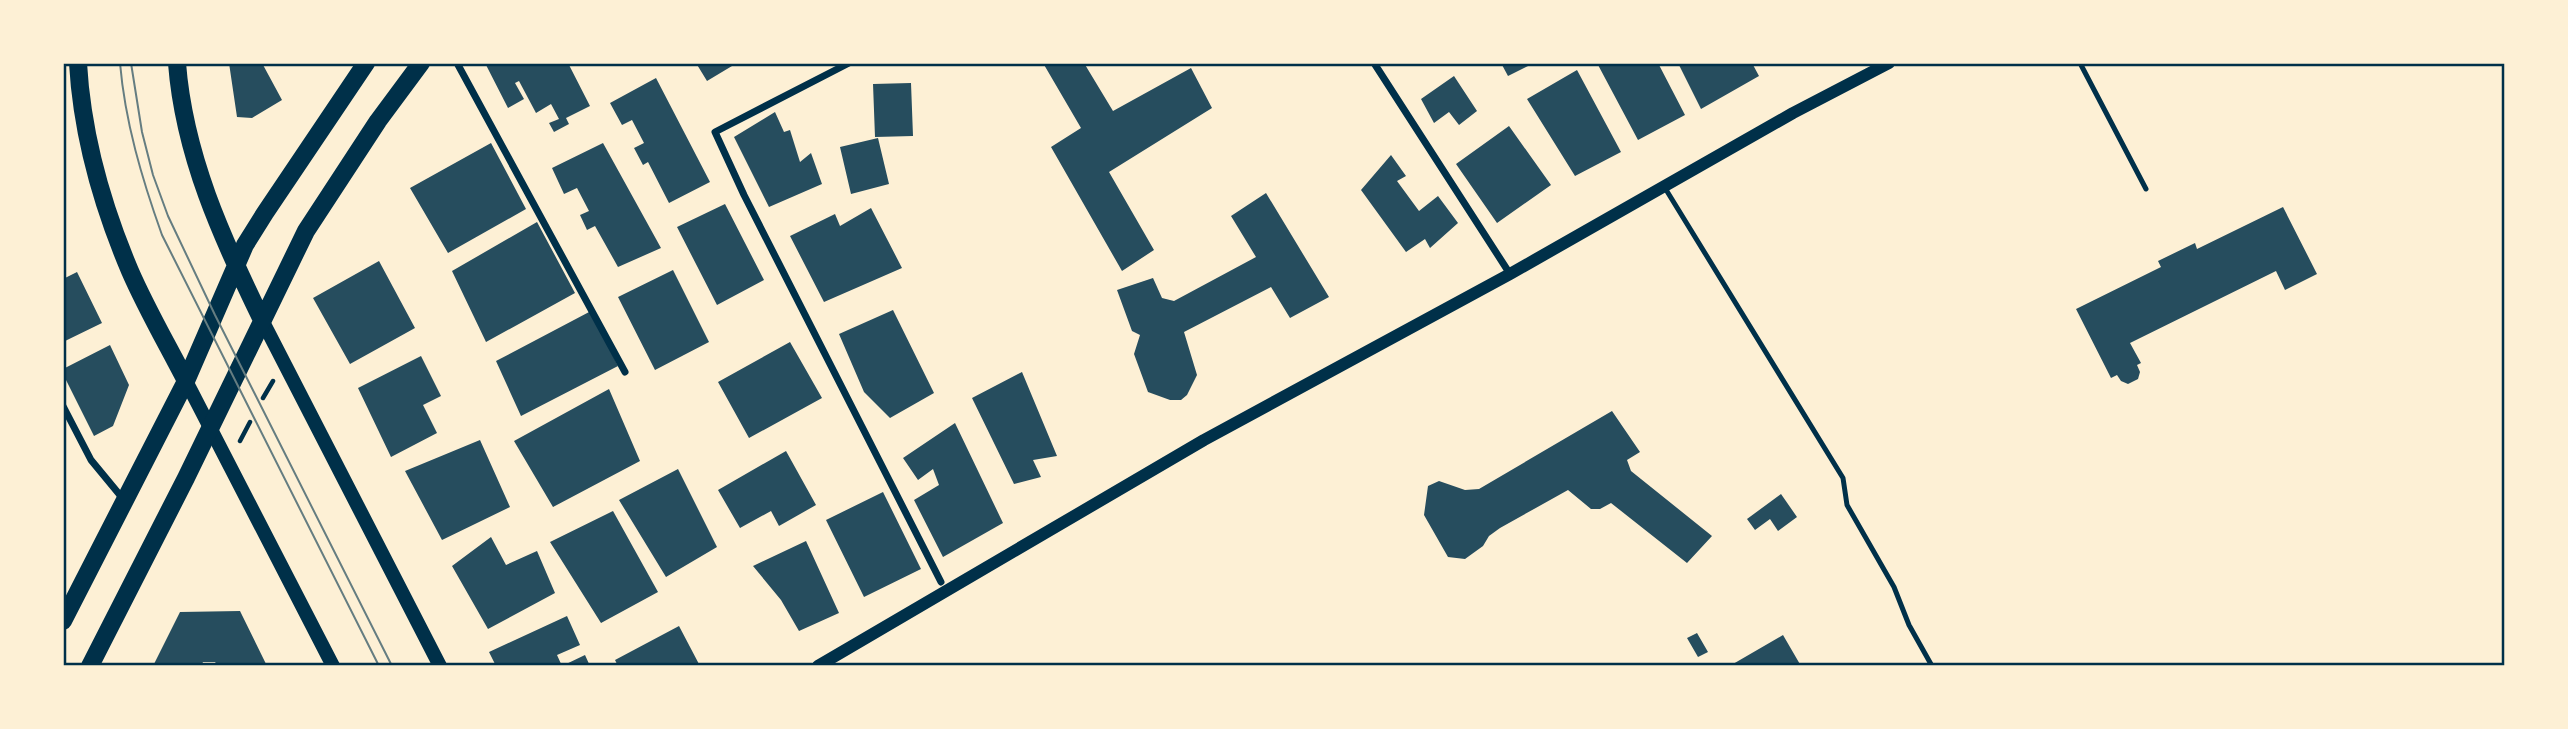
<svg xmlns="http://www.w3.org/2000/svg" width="2568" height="729" viewBox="0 0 2568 729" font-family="'DM Sans',sans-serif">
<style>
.building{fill:#264d5e}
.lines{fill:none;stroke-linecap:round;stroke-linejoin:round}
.path{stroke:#003049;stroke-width:4.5}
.service{stroke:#003049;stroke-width:5}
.minor{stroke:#003049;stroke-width:7}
.tertiary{stroke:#003049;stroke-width:12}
.secondary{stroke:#003049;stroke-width:14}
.primary{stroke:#003049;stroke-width:18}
.tram{stroke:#657d81;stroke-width:2}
.neatline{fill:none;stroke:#003049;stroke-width:2.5}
</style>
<rect width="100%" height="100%" fill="#fdf0d5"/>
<path class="building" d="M229,63H262L282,100L252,118L237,117Z
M485,63H568L590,106L566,118L569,124L554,132L549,123L559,119L551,104L536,113L519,81L515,83L524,99L508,108Z
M696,63H737L707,81Z
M1043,63H1084L1113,111L1191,68L1212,108L1109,172L1154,250L1122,271L1051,147L1081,128Z
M1501,63H1534L1508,76Z
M1597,63H1658L1685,115L1638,140Z
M1678,63H1752L1759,76L1701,109Z
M1577,70L1621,152L1575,176L1527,99Z
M1454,76L1477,111L1459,125L1449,112L1434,123L1421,99Z
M656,78L710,182L669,203L648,162L643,165L634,148L644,143L632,120L622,125L610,103Z
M911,83L913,136L875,137L873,84Z
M775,112L784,132L790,130L800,162L811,153L822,184L769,207L734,137Z
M1509,126L1551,185L1497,223L1456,164Z
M878,138L889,184L851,194L840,147Z
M491,143L526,209L448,253L410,188Z
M603,143L661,248L618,267L595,226L587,230L580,215L589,211L577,188L564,194L552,168Z
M1391,155L1406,176L1397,181L1419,211L1438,196L1458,223L1430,248L1425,239L1406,252L1361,190Z
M1266,193L1329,297L1290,318L1271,287L1184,332L1197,375L1187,395L1181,400H1170L1148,392L1134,354L1140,335L1132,331L1117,290L1153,278L1162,298L1174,301L1256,257L1231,216Z
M725,204L764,280L717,305L677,227Z
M2283,207L2317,274L2285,290L2276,271L2130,343L2141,363L2137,365L2140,372L2138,379L2128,384L2121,381L2117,375L2111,378L2076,309L2161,267L2158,261L2195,243L2197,249Z
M871,208L902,268L824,302L790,236L835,214L840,226Z
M537,222L575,293L486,342L452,271Z
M379,261L415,328L350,364L313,298Z
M673,270L709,342L655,370L618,297Z
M77,272L102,323L63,342V279Z
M893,310L934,393L890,418L864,392L839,334Z
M591,311L618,366L521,416L496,361Z
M790,342L822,398L749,438L718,382Z
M110,345L129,385L113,426L94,436L63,374V369Z
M421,356L441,396L423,405L437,433L391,457L358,388Z
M1022,372L1057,456L1033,460L1041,477L1014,484L972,398Z
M609,389L640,461L553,507L514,441Z
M1612,411L1640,452L1627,460L1631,471L1712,536L1687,563L1611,503L1600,509H1591L1568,490L1500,528L1489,536L1483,546L1465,559L1448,557L1424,515L1428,486L1439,481L1465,490L1479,489Z
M955,423L1003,523L943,557L914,500L939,485L933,469L918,480L903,458Z
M480,440L510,507L442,540L405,471Z
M786,451L816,505L779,526L771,511L740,528L718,490Z
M678,469L717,547L666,577L619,500Z
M883,492L921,569L864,597L826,520Z
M1781,494L1797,517L1778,531L1770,519L1755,530L1747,519Z
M613,511L658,592L601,623L550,542Z
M491,537L506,565L537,551L555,593L488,629L452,566Z
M806,541L839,613L799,631L781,600L753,566Z
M240,611L267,666H218L215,662H203L201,666H153L180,612Z
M567,616L580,645L557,655L562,666L585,655L590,666H496L489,652Z
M679,626L700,666H618L615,660Z
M1697,633L1708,652L1698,657L1687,638Z
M1783,635L1801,666H1734L1733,664Z"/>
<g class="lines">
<path class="path" d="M263,398L273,381
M240,441L250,422"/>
<path class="service" d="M2080,63L2146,189
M1665,188L1843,478L1847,505L1894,587L1909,625L1932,666"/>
<path class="minor" d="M457,63L625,372
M849,63L715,132L744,195L941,582
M1374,63L1510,274
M63,406L91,460L124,500"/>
<path class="tertiary" d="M818,666L1204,440L1510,274L1793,113L1889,63"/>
<path class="secondary" d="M262,320L440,666
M186,381L333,666"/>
<path class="primary" d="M78,63C82,134 102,205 130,271C146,308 167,344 186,381
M177,63C184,155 222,238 262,320
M63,621L186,381L245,245L265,213L366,63
M90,666L186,478L306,231L378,121L421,63"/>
<path class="tram" d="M120,63C125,122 142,179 162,235L379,666
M131,63L142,132L153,175L168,216L215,315L392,666"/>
</g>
<rect width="2568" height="729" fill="none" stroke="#fdf0d5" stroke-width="130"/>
<rect x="65" y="65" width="2438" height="599" class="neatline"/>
</svg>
